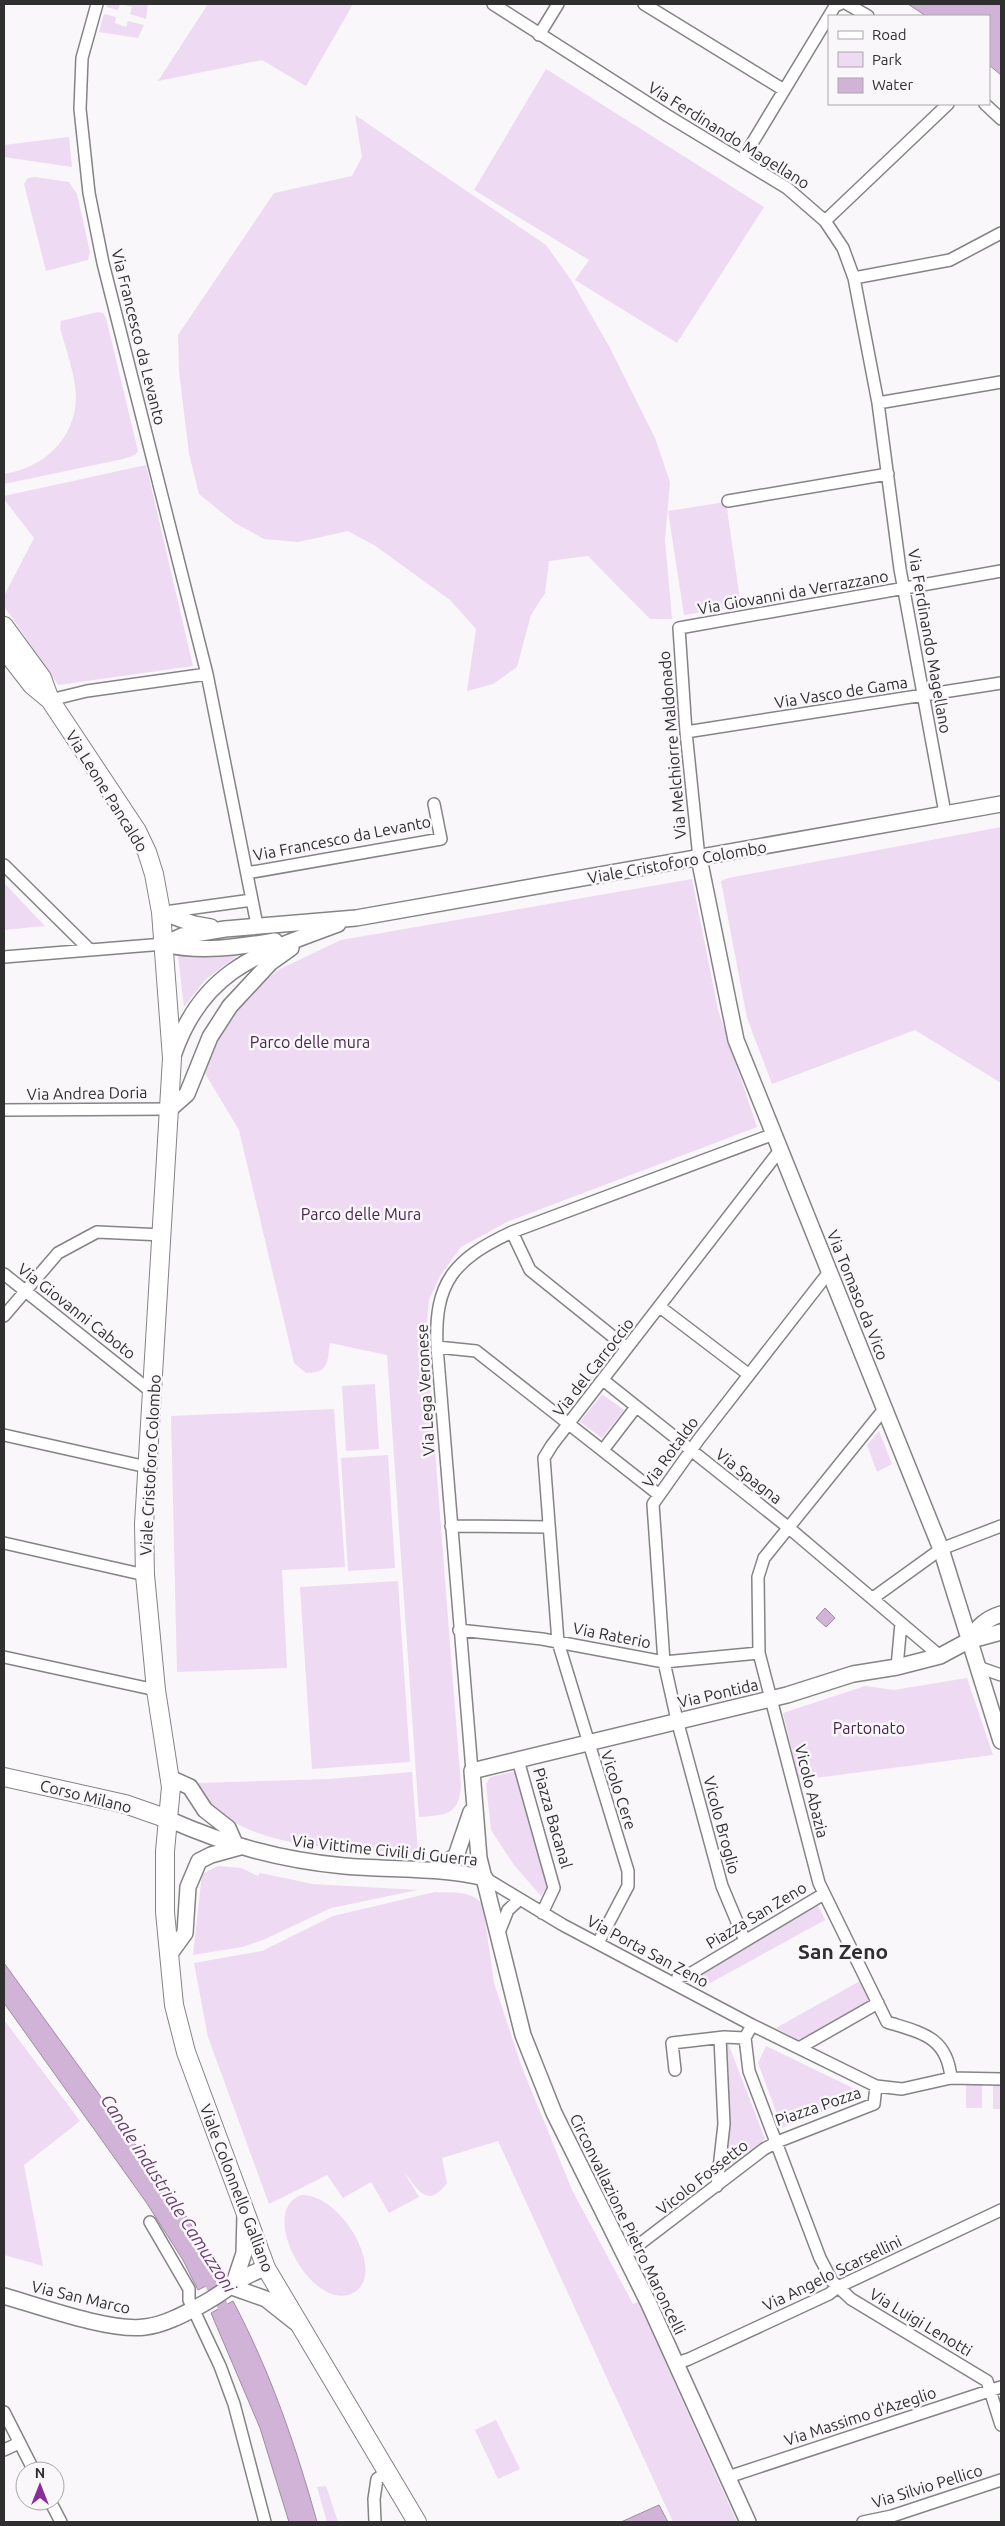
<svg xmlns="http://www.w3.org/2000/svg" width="1005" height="2526" viewBox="0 0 1005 2526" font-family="Ubuntu,sans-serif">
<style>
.green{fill:#eedaf2}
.water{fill:#d0b3d6;stroke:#a08ba4}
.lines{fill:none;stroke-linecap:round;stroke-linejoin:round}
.canal{stroke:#d0b3d6;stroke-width:11}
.street-casing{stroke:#858386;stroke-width:14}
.secondary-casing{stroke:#858386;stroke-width:18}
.primary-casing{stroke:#858386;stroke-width:20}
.street{stroke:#fff;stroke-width:11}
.secondary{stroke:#fff;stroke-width:15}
.primary{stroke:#fff;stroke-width:18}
.labels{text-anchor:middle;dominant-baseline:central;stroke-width:5;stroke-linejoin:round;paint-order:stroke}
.street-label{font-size:16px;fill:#302f30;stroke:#f9f7fa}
.park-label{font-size:16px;fill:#48234f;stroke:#f9f7fa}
.water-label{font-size:18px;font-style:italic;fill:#67406f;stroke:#f9f7fa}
.district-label{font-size:21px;font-weight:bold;fill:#302f30;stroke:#f9f7fa}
</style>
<rect width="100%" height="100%" fill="#f9f7fa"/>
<path class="green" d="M107,4H148L146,19L130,14L132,7L120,4L118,10L106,7Z
M208,4H353L306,86L262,60L158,81Z
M104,14L116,17L115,23L126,27L128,21L144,25L138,38L99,32Z
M546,69L764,207L677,343L575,280L589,260L474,190Z
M355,115L546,245L571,280L609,346L655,438L670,482L665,540L672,619H650L588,556L549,561L545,593L531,615L517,667L493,684L467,691L476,629L450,600L374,545L348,531L298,542L264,539L235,523L199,494L189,454L179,371L178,335L274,193L352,176L362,157Z
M69,137L72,167L4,157V145Z
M35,177L69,182L77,194L90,252L88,260L46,271L24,184L28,178Z
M98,312L103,313L106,318L138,451L135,455L123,459L4,484V474C43,468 76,439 76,396C75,373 66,350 60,328L61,321Z
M146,465L193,666L58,685L4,606V596L34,538L4,499V496Z
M726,502L741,606L684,615L668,511Z
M1001,827V1083L915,1030L772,1084L747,1018L721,881L728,878Z
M692,879L718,1010L757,1127L507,1222L461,1247L440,1276L429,1300L426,1334L461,1786C459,1816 444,1815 419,1817L387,1355L330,1343C327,1361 330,1373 306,1373L294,1363L239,1130L203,1070L226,1025L253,990L280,969L341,940Z
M4,883L45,926L4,930Z
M178,956H237L205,980L184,1007Z
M613,1346L616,1348L588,1384L585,1382Z
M375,1384L379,1449L346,1451L342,1386Z
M602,1394L624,1410L602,1438L580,1422Z
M334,1409L345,1567L282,1570L287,1668L177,1672L171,1416Z
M879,1431L892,1464L877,1472L867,1445Z
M388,1455L395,1568L348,1571L341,1458Z
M398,1581L410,1762L312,1769L300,1587Z
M967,1678L993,1755L799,1780L783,1713L865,1686L894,1690Z
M517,1771L548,1886L541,1896L514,1865L491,1830L486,1784L490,1777Z
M412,1772L418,1853C354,1849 256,1852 209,1803C204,1798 201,1789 198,1783L329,1779Z
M218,1866L241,1868L258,1876L260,1873L313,1884L418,1890L331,1908L263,1940L242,1947L193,1955L202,1874Z
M435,1892C452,1893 472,1890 483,1905L494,1983L521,2065L572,2190L633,2304L638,2302L737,2522H673L498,2141L442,2158L447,2183C427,2210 418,2189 404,2172L419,2197L389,2213L371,2182L343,2198L327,2175L269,2204L208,2037L194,1963L262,1951L333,1916Z
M816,1900L825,1920L701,1988L684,1978Z
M860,1981L871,2000L801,2042L776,2028Z
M4,2020L80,2121L24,2165L43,2266L4,2255Z
M724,2043H728L765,2139L729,2167H724Z
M766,2046L859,2091L858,2097L782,2128L758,2063Z
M966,2084H982V2108H966Z
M993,2084H1001V2109H993Z
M302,2195C343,2195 388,2275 353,2293C313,2314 255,2210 302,2195Z
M496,2420L520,2469L498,2479L475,2430Z
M326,2486L338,2522H327L317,2487Z"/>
<path class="water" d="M908,4H1001V75L989,65V16H926Z
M825,1608L835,1618L826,1627L816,1618Z
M4,1963L177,2202L201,2240L222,2278L198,2290L183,2260L146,2202L4,2003Z
M233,2301C270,2371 296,2446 317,2522H289L260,2428L211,2313Z
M659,2505L668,2522H621Z"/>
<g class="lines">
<path class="canal" d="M202,2271L219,2298L229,2320"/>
<defs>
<path id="street" d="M97,4L82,58L80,109L89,193L103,263L207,674L257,925
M493,4L668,116L787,188L825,221L843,248L854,278L878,403L900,569L945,813
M644,4L784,90
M847,4L868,16
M829,16L835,6L840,4
M539,35L558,4
M985,104L1001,119
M742,160L829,16
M825,221L948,104
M854,278L950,260L1001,233
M878,403L1001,382
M728,501L888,474
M50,700L87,691L207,674
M686,732L1001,683
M699,858L686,732L679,628L1001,571
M4,865L90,950
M247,873L441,839L434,804
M165,912L252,900
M4,957L164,944
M4,1110L170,1109
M512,1232L530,1270L627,1348
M4,1274L153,1393
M660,1307L748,1374
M4,1316L58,1253L97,1232L163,1235
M437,1347L476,1351L658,1494
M603,1380L789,1528L940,1656
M885,1408L764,1558L758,1577L759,1653L819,1883L887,2022C921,2033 947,2036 951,2078
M4,1435L147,1467
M603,1450L636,1407
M451,1526L549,1527
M4,1543L145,1575
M873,1598L941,1549L1001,1526
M459,1630L542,1639L664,1662L759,1653
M4,1657L156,1690
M897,1667L901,1623
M978,1667L1001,1675
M518,1760L554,1888L542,1913
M472,1771L437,1347C434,1282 454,1259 512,1232L774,1134
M485,1878L563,1925L752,2025L876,2086L902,2089L951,2078L1001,2079
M498,1935L508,1910L520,1899
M743,1936L722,1886L677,1720L664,1662L653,1504L699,1439L829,1272
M598,1943L628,1886V1871L558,1642L544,1458L552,1445L780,1150
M678,1977L690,1974L822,1895L823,1892
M752,2025L745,2038L749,2071L820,2258L832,2281L851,2299L987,2381L1001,2425
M799,2048L878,2003
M675,2070L672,2043L724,2037L745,2038
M717,2186L724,2124L720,2038
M150,2222L189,2289V2300L220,2366L234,2404L265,2522
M624,2256L764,2149L777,2142L874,2104L876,2086
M677,2363L689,2359L829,2294L838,2287L1001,2210
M4,2412L34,2471
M4,2450L19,2443
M728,2477L1001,2387
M50,2501L61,2522
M375,2522L374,2499L377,2479L387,2472
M863,2522L892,2516L1001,2480"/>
<path id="secondary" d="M699,858L736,1040L941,1549L1001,1741
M161,912L194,924L211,927
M164,944L182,936L225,929L356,918L1001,804
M164,944C200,953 238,947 275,941
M173,1056C202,969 260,953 338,924
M170,1109L187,1094L210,1037L230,1006L270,963L291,948
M968,1641C978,1627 985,1619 1001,1614
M170,1778L190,1787L205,1810L228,1828L236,1846
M168,1819C227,1845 280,1860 344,1866C391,1870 438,1867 485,1878
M433,1870L456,1856L471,1812
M169,1955L185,1933L188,1887L199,1861L211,1855L240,1847
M234,2283L244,2253L245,2215
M232,2287L266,2299L295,2322
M4,2296C39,2306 111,2332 145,2327C164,2325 184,2314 201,2305C224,2293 242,2275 266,2268
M748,2522L648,2302L554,2113L523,2035L479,1858L472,1771L787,1695L853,1674L897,1667L940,1656L968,1641L1001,1632"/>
<path id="primary" d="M4,626L42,678L50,700L137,831L147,852L154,874L161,912L172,1058L144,1524L145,1575L156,1690L171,1787L165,1851V1912L174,2005L186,2052L266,2268L417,2522
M4,649L32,685L50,700
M4,1777L125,1804L168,1819"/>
</defs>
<use href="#street" class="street-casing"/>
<use href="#secondary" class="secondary-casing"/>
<use href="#primary" class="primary-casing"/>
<use href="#street" class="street"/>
<use href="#secondary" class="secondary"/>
<use href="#primary" class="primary"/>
</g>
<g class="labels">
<g class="street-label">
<text transform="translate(729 135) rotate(32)">Via Ferdinando Magellano</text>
<text transform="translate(139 337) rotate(76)">Via Francesco da Levanto</text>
<text transform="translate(793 592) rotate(-10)">Via Giovanni da Verrazzano</text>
<text transform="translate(930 641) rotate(80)">Via Ferdinando Magellano</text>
<text transform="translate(841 692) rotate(-9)">Via Vasco de Gama</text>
<text transform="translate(672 745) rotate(-95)">Via Melchiorre Maldonado</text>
<text transform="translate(107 791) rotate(58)">Via Leone Pancaldo</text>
<text transform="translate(342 838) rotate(-11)">Via Francesco da Levanto</text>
<text transform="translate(677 862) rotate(-10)">Viale Cristoforo Colombo</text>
<text transform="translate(87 1093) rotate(-1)">Via Andrea Doria</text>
<text transform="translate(858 1295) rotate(68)">Via Tomaso da Vico</text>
<text transform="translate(77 1311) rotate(38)">Via Giovanni Caboto</text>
<text transform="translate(593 1367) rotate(-52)">Via del Carroccio</text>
<text transform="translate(425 1390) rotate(-93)">Via Lega Veronese</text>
<text transform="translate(670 1452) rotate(-54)">Via Rotaldo</text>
<text transform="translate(150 1465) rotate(-87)">Viale Cristoforo Colombo</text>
<text transform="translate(749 1476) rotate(38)">Via Spagna</text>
<text transform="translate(612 1635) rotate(11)">Via Raterio</text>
<text transform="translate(718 1693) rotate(-13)">Via Pontida</text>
<text transform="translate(619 1790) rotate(72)">Vicolo Cere</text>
<text transform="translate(812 1791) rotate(76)">Vicolo Abazia</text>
<text transform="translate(86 1796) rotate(14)">Corso Milano</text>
<text transform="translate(553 1818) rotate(74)">Piazza Bacanal</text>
<text transform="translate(722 1825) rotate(75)">Vicolo Broglio</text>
<text transform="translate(385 1850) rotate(6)">Via Vittime Civili di Guerra</text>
<text transform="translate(756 1915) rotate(-31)">Piazza San Zeno</text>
<text transform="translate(648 1951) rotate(28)">Via Porta San Zeno</text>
<text transform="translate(818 2106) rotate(-19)">Piazza Pozza</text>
<text transform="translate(702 2177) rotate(-38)">Vicolo Fossetto</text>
<text transform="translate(237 2188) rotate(69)">Viale Colonnello Galliano</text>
<text transform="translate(628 2224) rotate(64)">Circonvallazione Pietro Maroncelli</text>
<text transform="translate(832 2273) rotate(-26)">Via Angelo Scarsellini</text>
<text transform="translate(81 2297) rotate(13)">Via San Marco</text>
<text transform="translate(921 2322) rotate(31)">Via Luigi Lenotti</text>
<text transform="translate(860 2416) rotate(-18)">Via Massimo d'Azeglio</text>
<text transform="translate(927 2486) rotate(-17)">Via Silvio Pellico</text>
</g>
<g class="park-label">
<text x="310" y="1042">Parco delle mura</text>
<text x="361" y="1214">Parco delle Mura</text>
<text x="869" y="1728">Partonato</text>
</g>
<g class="water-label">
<text transform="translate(169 2193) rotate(57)">Canale industriale Camuzzoni</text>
</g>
<g class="district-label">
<text x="843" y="1951">San Zeno</text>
</g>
</g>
<rect width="1005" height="2526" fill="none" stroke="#302f30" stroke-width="10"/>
<rect x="828" y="15" width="162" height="90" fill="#f9f7fa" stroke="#a9a7a9"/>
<rect x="838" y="31" width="25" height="8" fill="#ffffff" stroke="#a9a7a9"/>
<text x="872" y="40" font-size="15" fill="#302f30">Road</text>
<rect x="838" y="52" width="25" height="15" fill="#eedaf2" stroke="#a9a7a9"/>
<text x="872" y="65" font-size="15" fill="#302f30">Park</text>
<rect x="838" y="78" width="25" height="15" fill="#d0b3d6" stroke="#a9a7a9"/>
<text x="872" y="90" font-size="15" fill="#302f30">Water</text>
<g transform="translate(40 2486)"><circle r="24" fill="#f9f7fa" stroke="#a9a7a9"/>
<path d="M0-4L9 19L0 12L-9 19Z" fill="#882d99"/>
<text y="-8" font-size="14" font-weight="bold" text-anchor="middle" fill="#302f30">N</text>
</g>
</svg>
